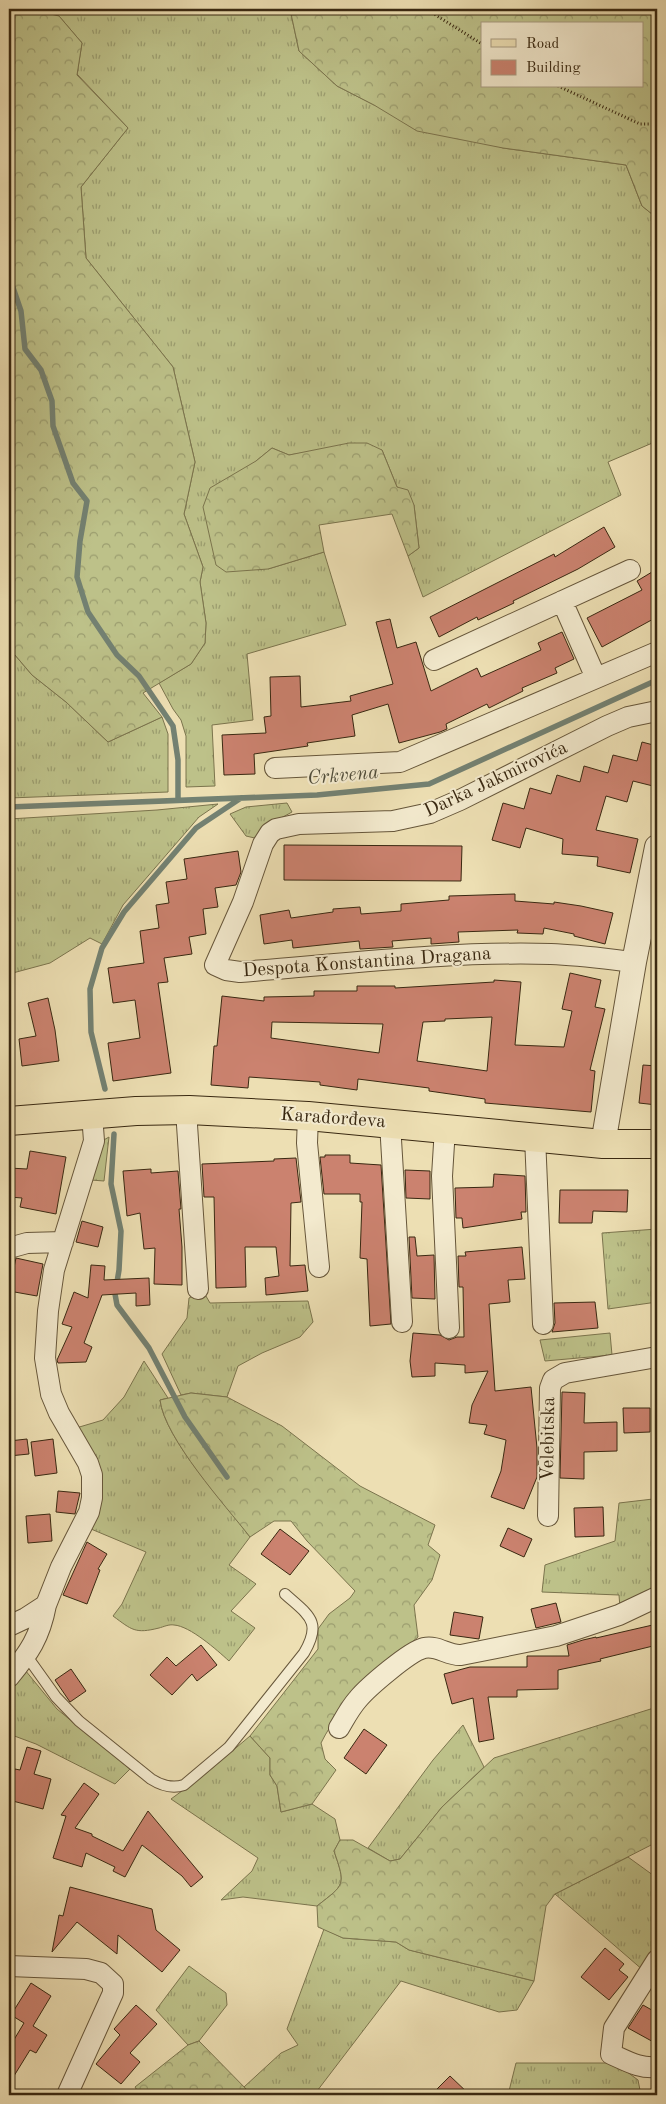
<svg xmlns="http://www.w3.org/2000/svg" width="666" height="2104" viewBox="0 0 666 2104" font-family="'Old Standard TT',serif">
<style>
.grass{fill:url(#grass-tufts);stroke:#7b744d}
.forest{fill:url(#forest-crowns);stroke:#7b744d;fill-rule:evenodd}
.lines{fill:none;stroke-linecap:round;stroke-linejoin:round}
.stream{stroke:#738172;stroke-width:5.5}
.building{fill:#cb826f;stroke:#392811;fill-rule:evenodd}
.service-casing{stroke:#66563a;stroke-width:12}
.minor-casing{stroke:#66563a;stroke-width:22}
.tertiary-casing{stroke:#66563a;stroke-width:26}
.primary-casing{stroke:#392811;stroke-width:30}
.path{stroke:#392811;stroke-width:3;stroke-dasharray:1 2.5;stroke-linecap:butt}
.service{stroke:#f3eace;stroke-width:10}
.minor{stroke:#f3eace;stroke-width:20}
.tertiary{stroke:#f3eace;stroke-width:24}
.primary{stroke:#eddfb3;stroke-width:28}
.labels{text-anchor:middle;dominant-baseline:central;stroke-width:4;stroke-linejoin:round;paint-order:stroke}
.street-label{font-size:19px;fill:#392811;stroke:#f3eace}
.water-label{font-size:20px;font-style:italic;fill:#514d3a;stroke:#f3eace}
</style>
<defs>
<pattern id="grass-tufts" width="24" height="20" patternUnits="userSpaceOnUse" patternTransform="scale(1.25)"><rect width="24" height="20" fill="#bdc189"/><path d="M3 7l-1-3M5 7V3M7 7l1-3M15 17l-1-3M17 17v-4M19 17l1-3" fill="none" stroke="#9b9d6f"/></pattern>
<pattern id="forest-crowns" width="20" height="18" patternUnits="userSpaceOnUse" patternTransform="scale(1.25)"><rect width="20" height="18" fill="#bdc189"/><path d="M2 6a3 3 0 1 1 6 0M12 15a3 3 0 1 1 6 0" fill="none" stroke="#9b9d6f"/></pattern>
</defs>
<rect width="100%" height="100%" fill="#eddfb3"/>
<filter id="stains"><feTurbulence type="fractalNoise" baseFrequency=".004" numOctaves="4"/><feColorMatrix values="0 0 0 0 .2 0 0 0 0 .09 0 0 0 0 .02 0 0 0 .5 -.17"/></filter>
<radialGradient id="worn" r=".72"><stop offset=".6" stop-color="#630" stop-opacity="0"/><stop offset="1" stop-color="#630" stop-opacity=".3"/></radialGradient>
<path class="grass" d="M30,9H290L299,51L337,86L374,105L503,148L626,165L642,206L657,218V441L608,462L621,495L423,597L408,556L419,548L414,505L397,487L382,450L315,451L289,455L272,448L256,461L268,569L324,552L346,625L247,654L253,720L212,725L215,786L186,787V736L181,720L173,709L159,683L191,664L205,643L206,623L200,582L203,567L184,514L195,462L173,367L86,258L81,187L128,128L77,74L82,43L59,16Z
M9,648L32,675L66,702L108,742L162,717L168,734V792L9,798Z
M287,803L292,812L272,823L259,839L246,836L230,814L246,807Z
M218,804L199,817L123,905L102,944L90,938L50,963L9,974V819L157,810Z
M109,1137L104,1181L91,1180L102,1141Z
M657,1229V1302L608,1309L602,1233Z
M203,1291L210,1303L308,1301L313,1322L300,1337L262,1353L238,1366L227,1397L191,1393L181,1395L162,1354L187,1318L189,1298Z
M610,1333L612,1355L545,1361L540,1340Z
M144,1361L168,1398L160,1400C164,1438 226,1505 250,1537L229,1565L256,1584L231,1611L255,1628L229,1661C217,1650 190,1626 174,1625C169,1624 163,1627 159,1628C135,1634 132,1630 113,1616L122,1604L146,1552L91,1529L100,1500L102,1481L101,1470L76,1428L103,1420L124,1397Z
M653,1499L657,1518V1588L620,1608L619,1595L542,1592L545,1565L615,1541L619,1503Z
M25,1670L57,1709L130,1769L115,1784L36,1744L9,1734V1687Z
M463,1725L484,1767L442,1807L400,1859L390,1861L368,1848L433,1760Z
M250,1736L270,1758V1775L277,1786L281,1812L312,1804L335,1819L340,1840L334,1851C346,1886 345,1884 317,1906L243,1897L221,1900L252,1871L258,1858L171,1799L205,1774Z
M628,1857L657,1878V1951L644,1971L555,1894Z
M324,1929L343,1938L396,1942L409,1950L534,1981L517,2010L499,2012L401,1981L314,2095H252L244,2087L281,2053L298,2045L287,2029Z
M189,1966L226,1993L227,2005L199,2041L188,2045L156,2010Z
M516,2063H615L638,2080L641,2095H508Z"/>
<path class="forest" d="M9,9H30L59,16L82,43L77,75L128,128L81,187L86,258L173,367L195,462L184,514L203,567L200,582L206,623L205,643L191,664L143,693L162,717L108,742L66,702L32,675L9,648Z
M290,9H657V218L642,206L626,165L503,148L417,131L374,105L337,86L299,51ZM482,24H642V86H482Z
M349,443H367L382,450L397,487L408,490L414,505L419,548L408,556L392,514L319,525L324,552L268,569L226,572L216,565L203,507L210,488L256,461L272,448L289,455Z
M191,1393L227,1397L282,1426L360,1486L435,1525L428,1545L440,1555L432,1580L414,1605L418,1637C381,1668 343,1699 321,1743L325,1759L336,1770L312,1804L281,1812L277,1786L270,1775V1758L250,1736L318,1649V1629L329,1614L350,1598L355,1591L307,1541L291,1521H274L250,1537C225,1505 165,1439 160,1400Z
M657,1707V1842L555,1894L546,1906L534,1981L409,1950L396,1942L343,1938L318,1927L317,1906C345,1884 346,1886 334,1851L340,1840H353L390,1861L400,1859L442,1807L494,1758Z
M199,2041L252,2095H140L135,2087L188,2045Z"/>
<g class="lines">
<path class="stream" d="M9,276L21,311L25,349L41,370L52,401L53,426L73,483L87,501L80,541L77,577L88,612L117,655L139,676L173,726L178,760V800
M9,807L317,795L429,784L657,680
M105,1089L91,1032L90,989L102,948L124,912L196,828L241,798
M114,1134L111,1184L121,1231L119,1270L115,1294L117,1305L149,1348L185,1417L227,1477"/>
</g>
<path class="building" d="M604,527L615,547L578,569L513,601L514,603L478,620L477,617L439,637L430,617L554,554L555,557Z
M657,569V617L602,647L587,618L642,590L637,581Z
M390,619L397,648L416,642L431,691L477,668L481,677L541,650L538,643L562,632L574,659L555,668L557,673L522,688L523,691L489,708L487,704L446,724L447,729L440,732L399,743L388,704L352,715L355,736L307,743L308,746L254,754L255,774L224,775L222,735L266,733L264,717L271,716L270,677L300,676L301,707L351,701L350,696L393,684L376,622Z
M642,742L657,746V770L653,786L633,781L627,802L606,796L596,830L638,839L630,873L597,866L598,857L562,854L563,839L526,828L520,848L492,840L503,803L524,809L530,788L551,794L557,775L580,782L584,766L608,773L613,755L637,761Z
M284,845L462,846L461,881L284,880Z
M238,851L241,872L236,885L215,888L218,907L203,909L206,934L189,937L192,954L164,958L168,982L158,983L171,1073L113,1081L108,1043L140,1038L135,1000L113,1003L108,968L144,963L140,931L159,928L156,905L169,903L166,882L187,879L184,859Z
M515,894V901L554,904V902L581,906L613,913L605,944L574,936V934L544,928L543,934L517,933L518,930L458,932L459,942L431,944V938L392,941L393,947L360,949L359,941L293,948L292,940L264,944L260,915L289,910L291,918L333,912V909L360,907L361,914L401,911V904L449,900V896Z
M570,973L601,980L595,1007L605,1009L590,1070L595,1071L591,1112L485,1103V1099L429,1091V1088L358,1079L357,1090L320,1085V1082L249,1077L248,1088L211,1085L214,1046H217L222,996L264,1001V997L314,996V991H357V986H395V988L494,982V980L521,982L515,1045L564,1047L572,1011L562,1009ZM492,1017L487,1071L417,1061L423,1022L445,1021V1019ZM272,1022L383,1024L379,1053L271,1038Z
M48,998L55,1030L59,1061L22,1066L19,1039L36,1036L28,1003Z
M643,1065L657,1066V1105L639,1103Z
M30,1151L66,1157L56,1214L20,1207L22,1198L9,1197V1168L27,1169Z
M325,1155H350V1163L381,1165L391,1324L370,1326L367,1259L360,1258L362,1202H360V1194H324L320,1157H325Z
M296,1158L301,1202L291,1203L290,1266L305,1265L308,1291L266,1295L265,1278L279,1276L276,1247H245L246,1287L216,1288L214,1197H204L202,1164L274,1161V1159Z
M151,1169V1173L178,1171L181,1209H179L182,1247V1285L154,1284L155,1248L144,1249L140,1213L127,1216L123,1171Z
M405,1170L430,1171V1199L406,1198Z
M494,1174L525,1176L526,1212H521L522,1219L463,1228L462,1218H456L455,1188L493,1187Z
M560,1190H628L627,1212L593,1211L592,1223H559Z
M82,1221L103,1227L98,1247L76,1242Z
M409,1237H415L417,1256L434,1255L435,1299L412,1298Z
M522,1247L525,1279L508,1280L510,1302L489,1304L495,1391L531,1387L537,1448V1477L524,1509L491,1497L501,1471L506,1440L484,1434L487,1425L469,1423L472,1405L488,1371L465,1373V1365L435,1363V1376L412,1377L410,1361L413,1333L440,1335L449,1340L457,1337H464L463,1287H459L458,1256H466L465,1252Z
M16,1258L43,1264L37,1296L9,1291Z
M91,1265L105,1266L104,1280L149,1278L150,1305L136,1306V1293L102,1295L84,1343L92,1347L86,1362L58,1363L57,1360L72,1327L62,1324L74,1292L88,1298Z
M595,1302L598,1328L552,1332L555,1323L554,1303Z
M562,1392L585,1393L584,1423L617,1422V1451L584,1452V1479L560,1478Z
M623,1408H650V1432L624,1433Z
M27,1439L29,1454L9,1456V1441Z
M53,1439L57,1473L35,1476L31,1442Z
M58,1491L80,1493L75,1514L56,1512Z
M603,1507L604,1536L575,1537L574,1508Z
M50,1514L52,1541L28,1543L26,1516Z
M508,1528L532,1539L524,1557L500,1546Z
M280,1529L309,1551L290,1575L261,1554Z
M87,1542L107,1554L98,1569L100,1570L87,1604L63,1595Z
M556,1603L561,1622L536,1628L531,1609Z
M454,1612L483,1617L479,1639L450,1635Z
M657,1624V1645L600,1659L601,1661L558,1670V1689L517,1690V1697H488L494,1739L479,1742L473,1698L452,1704L444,1674L470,1667H527V1656H569L567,1645L583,1640L596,1637V1638Z
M201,1645L217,1665L197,1681L192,1674L172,1695L150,1675L167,1657L176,1666Z
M71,1669L86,1691L70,1702L55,1680Z
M364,1729L387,1745L366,1774L344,1758Z
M27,1747L41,1751L34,1774L51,1779L43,1809L9,1800V1791L15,1769L20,1770Z
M84,1783L99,1794L75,1828L92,1834V1836L123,1851L148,1811L203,1877L191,1887L182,1876L142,1845L125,1877L113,1871L115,1867L86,1853L82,1867L53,1858L66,1816L61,1815Z
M70,1887L152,1909L156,1930L180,1950L162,1972L118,1935L117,1954L77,1922L52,1952L59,1915L63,1916Z
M605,1948L624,1964L619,1970L628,1977L609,2000L581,1977Z
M31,1983L51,1996L33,2026L47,2035L36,2053L30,2050L9,2084V2048L24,2023L11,2015Z
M136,2005L157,2024L130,2053L140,2062L121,2084L96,2064L120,2035L114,2029Z
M643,2005L657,2013V2044L628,2028Z
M450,2076L470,2095H431Z"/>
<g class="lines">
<defs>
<path id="service" d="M26,1655L56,1697L79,1721L151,1779C162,1786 172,1789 184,1785L229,1747L304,1653C323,1621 308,1615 285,1594"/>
<path id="minor" d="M562,601L596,678
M434,660L630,570
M275,768L400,762L657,652
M634,962C607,959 579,955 551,954C448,951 343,964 240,972L226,970L215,965L243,902L263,844L270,833L276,829L299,824L393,821L430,813L460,800L607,726L628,717L657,711
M189,1110L187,1125L198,1289
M308,1116L307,1143L319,1267
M390,1123L402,1322
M445,1128L442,1176L449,1328
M535,1137L543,1324
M9,1248L27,1243L63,1242
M548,1516L550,1388L553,1380L565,1373L657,1357
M9,1626L26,1618L46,1605L61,1567L89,1512L92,1498V1475L88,1463L59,1413L51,1394L45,1358L48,1311L54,1270L94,1141L92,1114
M9,1677C29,1653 40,1637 46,1605
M339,1728C345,1718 350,1708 358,1699C368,1687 410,1651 424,1648C438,1645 448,1656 461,1655L556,1636L619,1615L657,1597
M657,1960L614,2028L611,2054C627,2061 640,2069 657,2067
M9,1966L86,1969L101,1973L113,1984V1993L67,2095"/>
<path id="tertiary" d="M603,1144L634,962L657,847"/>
<path id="primary" d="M9,1121L136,1111L189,1110L308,1116L603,1144H657"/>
</defs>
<use href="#service" class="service-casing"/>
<use href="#minor" class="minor-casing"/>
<use href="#tertiary" class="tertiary-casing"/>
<use href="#primary" class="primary-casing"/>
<path class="path" d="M426,9L482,44
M558,86L640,124H657"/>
<use href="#service" class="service"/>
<use href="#minor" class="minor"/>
<use href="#tertiary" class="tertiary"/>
<use href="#primary" class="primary"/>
</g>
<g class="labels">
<g class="street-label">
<text transform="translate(496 780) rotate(-25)">Darka Jakmirovića</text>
<text transform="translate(367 963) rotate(-4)">Despota Konstantina Dragana</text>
<text transform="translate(333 1119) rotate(4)">Karađorđeva</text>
<text transform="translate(549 1439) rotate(-89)">Velebitska</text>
</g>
<g class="water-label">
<text transform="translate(343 776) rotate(-5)">Crkvena</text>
</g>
</g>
<rect width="666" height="2104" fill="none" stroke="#eddfb3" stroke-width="30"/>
<rect x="10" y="10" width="646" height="2084" fill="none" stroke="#392811" stroke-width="2.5"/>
<rect x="15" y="15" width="636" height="2074" fill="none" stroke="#392811"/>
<rect x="481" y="22" width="162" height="65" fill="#f3eace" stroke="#a99c82"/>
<rect x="491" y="39" width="25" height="8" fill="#eddfb3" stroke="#a99c82"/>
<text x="526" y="48" font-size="15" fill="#392811">Road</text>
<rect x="491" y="60" width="25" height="15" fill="#cb826f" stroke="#a99c82"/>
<text x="526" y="72" font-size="15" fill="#392811">Building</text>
<rect width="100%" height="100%" filter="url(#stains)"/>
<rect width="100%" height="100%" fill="url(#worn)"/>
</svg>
